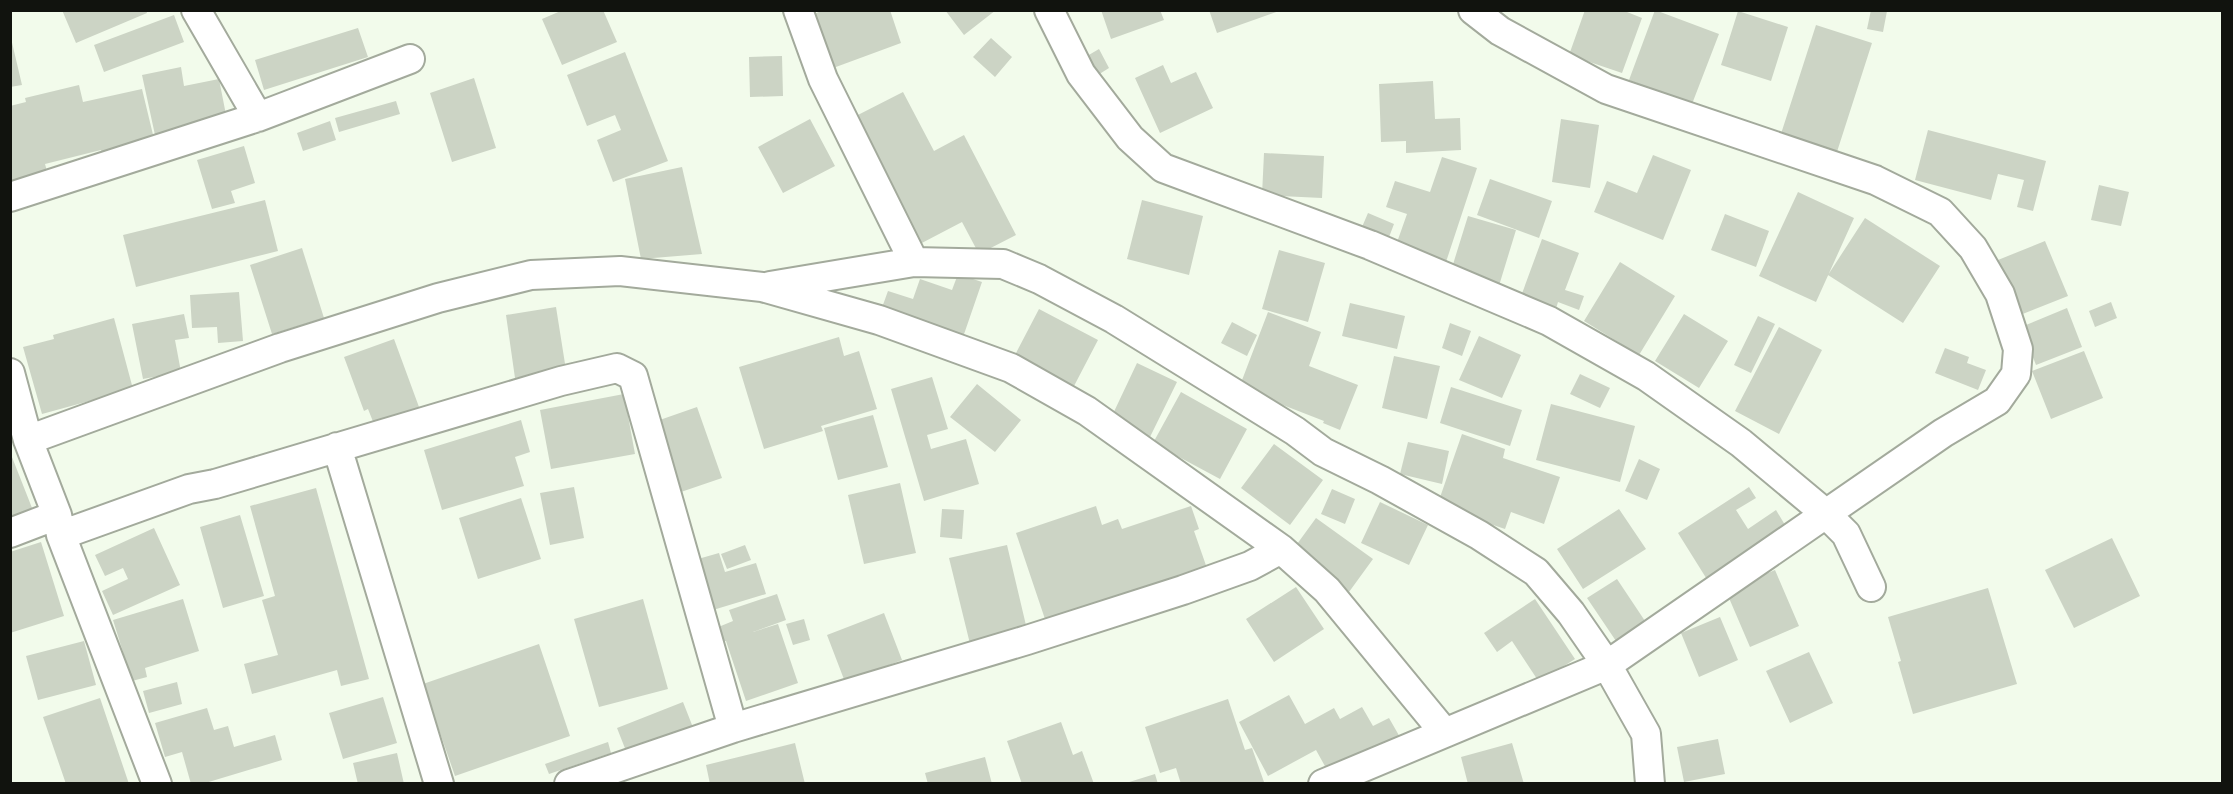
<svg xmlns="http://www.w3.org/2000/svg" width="2233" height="794" viewBox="0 0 2233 794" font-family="'Asap Condensed',sans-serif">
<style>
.building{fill:#ccd4c5}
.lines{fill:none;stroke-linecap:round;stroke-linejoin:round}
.minor-casing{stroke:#a3aa9c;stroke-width:32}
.minor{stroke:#fff;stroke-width:28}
</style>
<rect width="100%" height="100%" fill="#f2fbeb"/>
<path class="building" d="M62,10H146L147,13L76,43Z
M563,10H603L617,42L562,65L542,19Z
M824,10H890L901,43L825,71L806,17Z
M945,10H996L964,35Z
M1101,10H1160L1164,20L1111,39Z
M1209,10H1279V11L1217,33Z
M1585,10H1622L1642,18L1622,73L1569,55Z
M1655,10L1719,34L1692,104L1629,80Z
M1871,10L1887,11L1883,32L1867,29Z
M1738,11L1788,27L1771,81L1721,65Z
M174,15L184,42L104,72L94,45Z
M1816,25L1872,43L1835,158L1779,140Z
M358,28L368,57L264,90L255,60Z
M10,34L22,85L10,87Z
M991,38L1012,57L995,77L973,57Z
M1099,49L1109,68L1093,78L1082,59Z
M625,52L668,161L613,182L597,140L621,130L615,115L587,126L567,75Z
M782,56L783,96L750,97L749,57Z
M1163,65L1171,83L1196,72L1213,108L1160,133L1135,78Z
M181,67L184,86L219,79L227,120L155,135L142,75Z
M474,78L496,148L452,162L430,93Z
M1433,81L1435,119L1460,118L1461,150L1406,153V141L1381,142L1379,84Z
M79,85L83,102L142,89L155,143L103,155L101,150L45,164L50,182L10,192V106L26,102L25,98Z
M903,92L934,151L964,135L1016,235L979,254L962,222L918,245L852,118Z
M396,101L400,114L339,132L335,118Z
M810,119L835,166L783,193L758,147Z
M1561,119L1599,125L1590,188L1552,182Z
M330,121L336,140L303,151L297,133Z
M1928,130L2046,161L2033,211L2017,207L2024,180L1998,174L1991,200L1915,180Z
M244,146L255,183L231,191L235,203L212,209L197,160Z
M1264,153L1324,156L1322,198L1262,195Z
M1653,155L1691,170L1663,240L1594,212L1607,181L1637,193Z
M1442,157L1477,168L1445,265L1395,248L1407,214L1386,207L1395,181L1430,192Z
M682,167L702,254L641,259L625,179Z
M1490,179L1552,201L1539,238L1477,215Z
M2099,185L2129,192L2121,226L2091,220Z
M1798,192L1854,218L1816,302L1759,276Z
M265,200L278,251L136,287L123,235Z
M1142,200L1203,216L1189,275L1127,259Z
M1368,213L1394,224L1386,245L1359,234Z
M1725,214L1769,231L1756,267L1711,250Z
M1468,216L1516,230L1498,289L1450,274Z
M1865,218L1940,266L1903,323L1828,275Z
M1542,239L1579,253L1565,290L1584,296L1579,310L1558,302L1555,312L1520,299Z
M2045,241L2068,296L2015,317L1993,262Z
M302,248L324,318L272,334L250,265Z
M1279,250L1325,263L1308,322L1262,309Z
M1620,262L1675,296L1639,355L1584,321Z
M958,274L982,282L962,340L880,313L888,291L913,299L920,279L952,290Z
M239,292L243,341L218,343L217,327L192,328L190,295Z
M2111,302L2117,318L2095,327L2089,311Z
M1350,303L1405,316L1397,349L1342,336Z
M556,307L566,370L515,378L506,315Z
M2067,308L2082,347L2036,365L2021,327Z
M1039,309L1098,340L1074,386L1015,355Z
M1268,312L1321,332L1309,366L1358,385L1340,430L1323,423L1324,421L1239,388Z
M184,314L189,338L175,340L181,372L143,379L132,324Z
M1684,314L1728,341L1699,388L1655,361Z
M1758,316L1775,324L1751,373L1734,365Z
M114,318L133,389L42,414L23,347L54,339L53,335Z
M1232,322L1257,335L1247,356L1221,343Z
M1450,323L1471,331L1462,356L1442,348Z
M1779,327L1822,350L1779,434L1735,411Z
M1479,336L1521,355L1502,398L1459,380Z
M839,337L844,356L859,351L877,409L821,426L823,431L764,449L739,367Z
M394,339L419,407L374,424L368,409L364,411L344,357Z
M1945,348L1969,357L1967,363L1986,370L1978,390L1935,373Z
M2084,351L2103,398L2051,419L2032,371Z
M1394,356L1440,366L1427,419L1382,408Z
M1137,363L1177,382L1150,437L1111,418Z
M1580,374L1610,388L1600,408L1570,394Z
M932,377L948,429L927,435L931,449L966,439L979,484L924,501L891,389Z
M977,384L1021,420L995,452L950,417Z
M1451,387L1522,410L1510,446L1440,423Z
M1181,392L1247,429L1220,479L1153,443Z
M624,394L635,454L551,469L540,410Z
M1551,404L1635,426L1620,482L1536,460Z
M697,407L722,478L678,493L654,422Z
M873,415L888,467L838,480L824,428Z
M521,420L530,452L515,457L524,486L442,510L424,450Z
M1462,434L1505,449L1503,458L1560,477L1544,524L1511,512L1505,529L1437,506Z
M1408,442L1449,451L1442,484L1400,474Z
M1274,444L1323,480L1290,525L1241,488Z
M10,452L34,513L10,522Z
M1639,459L1660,469L1647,500L1625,491Z
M900,483L916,553L864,564L848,495Z
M574,487L584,538L550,545L540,493Z
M1749,487L1756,498L1736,510L1748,529L1776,510L1788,530L1708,581L1678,533Z
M316,488L369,679L341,686L337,670L252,694L244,664L278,655L262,600L275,596L250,506Z
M1332,489L1355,499L1345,524L1321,514Z
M521,498L541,559L478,579L459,518Z
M1380,502L1428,525L1409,565L1361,543Z
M1096,506L1102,525L1118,519L1122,529L1191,506L1199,529L1194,531L1209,574L1048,628L1016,533Z
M942,509L964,510L962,539L940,537Z
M1619,509L1646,549L1583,589L1557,549Z
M240,515L264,596L223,608L200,527Z
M1316,518L1373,559L1349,592L1292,551Z
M154,528L180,585L113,615L102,591L128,579L123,568L105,576L95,555Z
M2112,538L2140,596L2074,628L2045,570Z
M41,542L64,616L10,633V552Z
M745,545L751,560L727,569L721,554Z
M1007,545L1029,638L972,652L949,558Z
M719,553L725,572L756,563L766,594L713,610L698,559Z
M1775,570L1799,626L1750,647L1726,591Z
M1617,579L1645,621L1616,641L1587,598Z
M1296,587L1324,629L1274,662L1246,619Z
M1988,588L2017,684L1913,714L1898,662L1901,661L1888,617Z
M777,594L786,620L753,632L778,624L798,683L746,701L726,641L721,642L716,628L733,621L729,610Z
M183,599L199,651L145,668L147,677L132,681L113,620Z
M643,599L668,689L599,707L574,619Z
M1535,599L1575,659L1539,682L1512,641L1497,652L1484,633Z
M884,613L902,660L845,682L827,635Z
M1720,617L1738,660L1699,677L1681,633Z
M804,619L810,640L793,645L786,624Z
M84,641L96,685L38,700L26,656Z
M539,644L570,736L455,776L423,684Z
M1809,652L1833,703L1790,723L1766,671Z
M177,682L182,704L149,713L143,691Z
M1289,695L1305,724L1334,708L1340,719L1362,707L1373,726L1389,718L1401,739L1331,777L1316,750L1268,776L1239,722Z
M383,697L397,743L343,759L329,713Z
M100,698L129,784H66L43,717Z
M1228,699L1245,750L1252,748L1264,782L1181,784L1176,768L1160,773L1145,727Z
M683,702L694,730L628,756L617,728Z
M207,708L214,730L228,726L234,747L275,735L282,760L202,784H191L182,752L165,757L155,723Z
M1061,722L1073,755L1082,751L1094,784H1022L1007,741Z
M1718,739L1725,774L1684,782L1677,747Z
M608,742L611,753L549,774L545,764Z
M795,743L805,784H710L706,765Z
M1512,743L1524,784H1468L1461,757Z
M397,753L404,784H358L353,763Z
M985,757L992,784H928L925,773Z
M1155,774L1158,784H1126V783Z"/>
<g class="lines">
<defs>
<path id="minor" d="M196,10L258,117
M798,10L823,79L914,262
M1049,10L1081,74L1130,138L1163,168L1370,245L1549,321L1646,376L1741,443L1825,513L1846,534L1871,587
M10,197L258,117L410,59
M770,286L914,262L1003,264L1039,279L1114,319L1295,431L1323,452L1380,480L1479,535L1536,572L1571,613L1607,665L1646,734L1650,784
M10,373L28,440L57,515L61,535L157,784
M28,440L280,348L438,298L531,275L620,271L762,287L879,320L1011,368L1087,411L1281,549L1327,590L1444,732
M337,447L439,784
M10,533L57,515
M61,535L189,489L215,484L561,381L617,368L633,376L733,728
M569,784L733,728L1027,640L1183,590L1250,566L1281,549
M1323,784L1607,665L1943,433L1997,401L2016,374L2018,349L2000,294L1973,248L1940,212L1875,180L1606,89L1500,31L1473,10"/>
</defs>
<use href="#minor" class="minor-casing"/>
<use href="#minor" class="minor"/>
</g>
<rect width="2233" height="794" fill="none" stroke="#11130e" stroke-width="24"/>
</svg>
